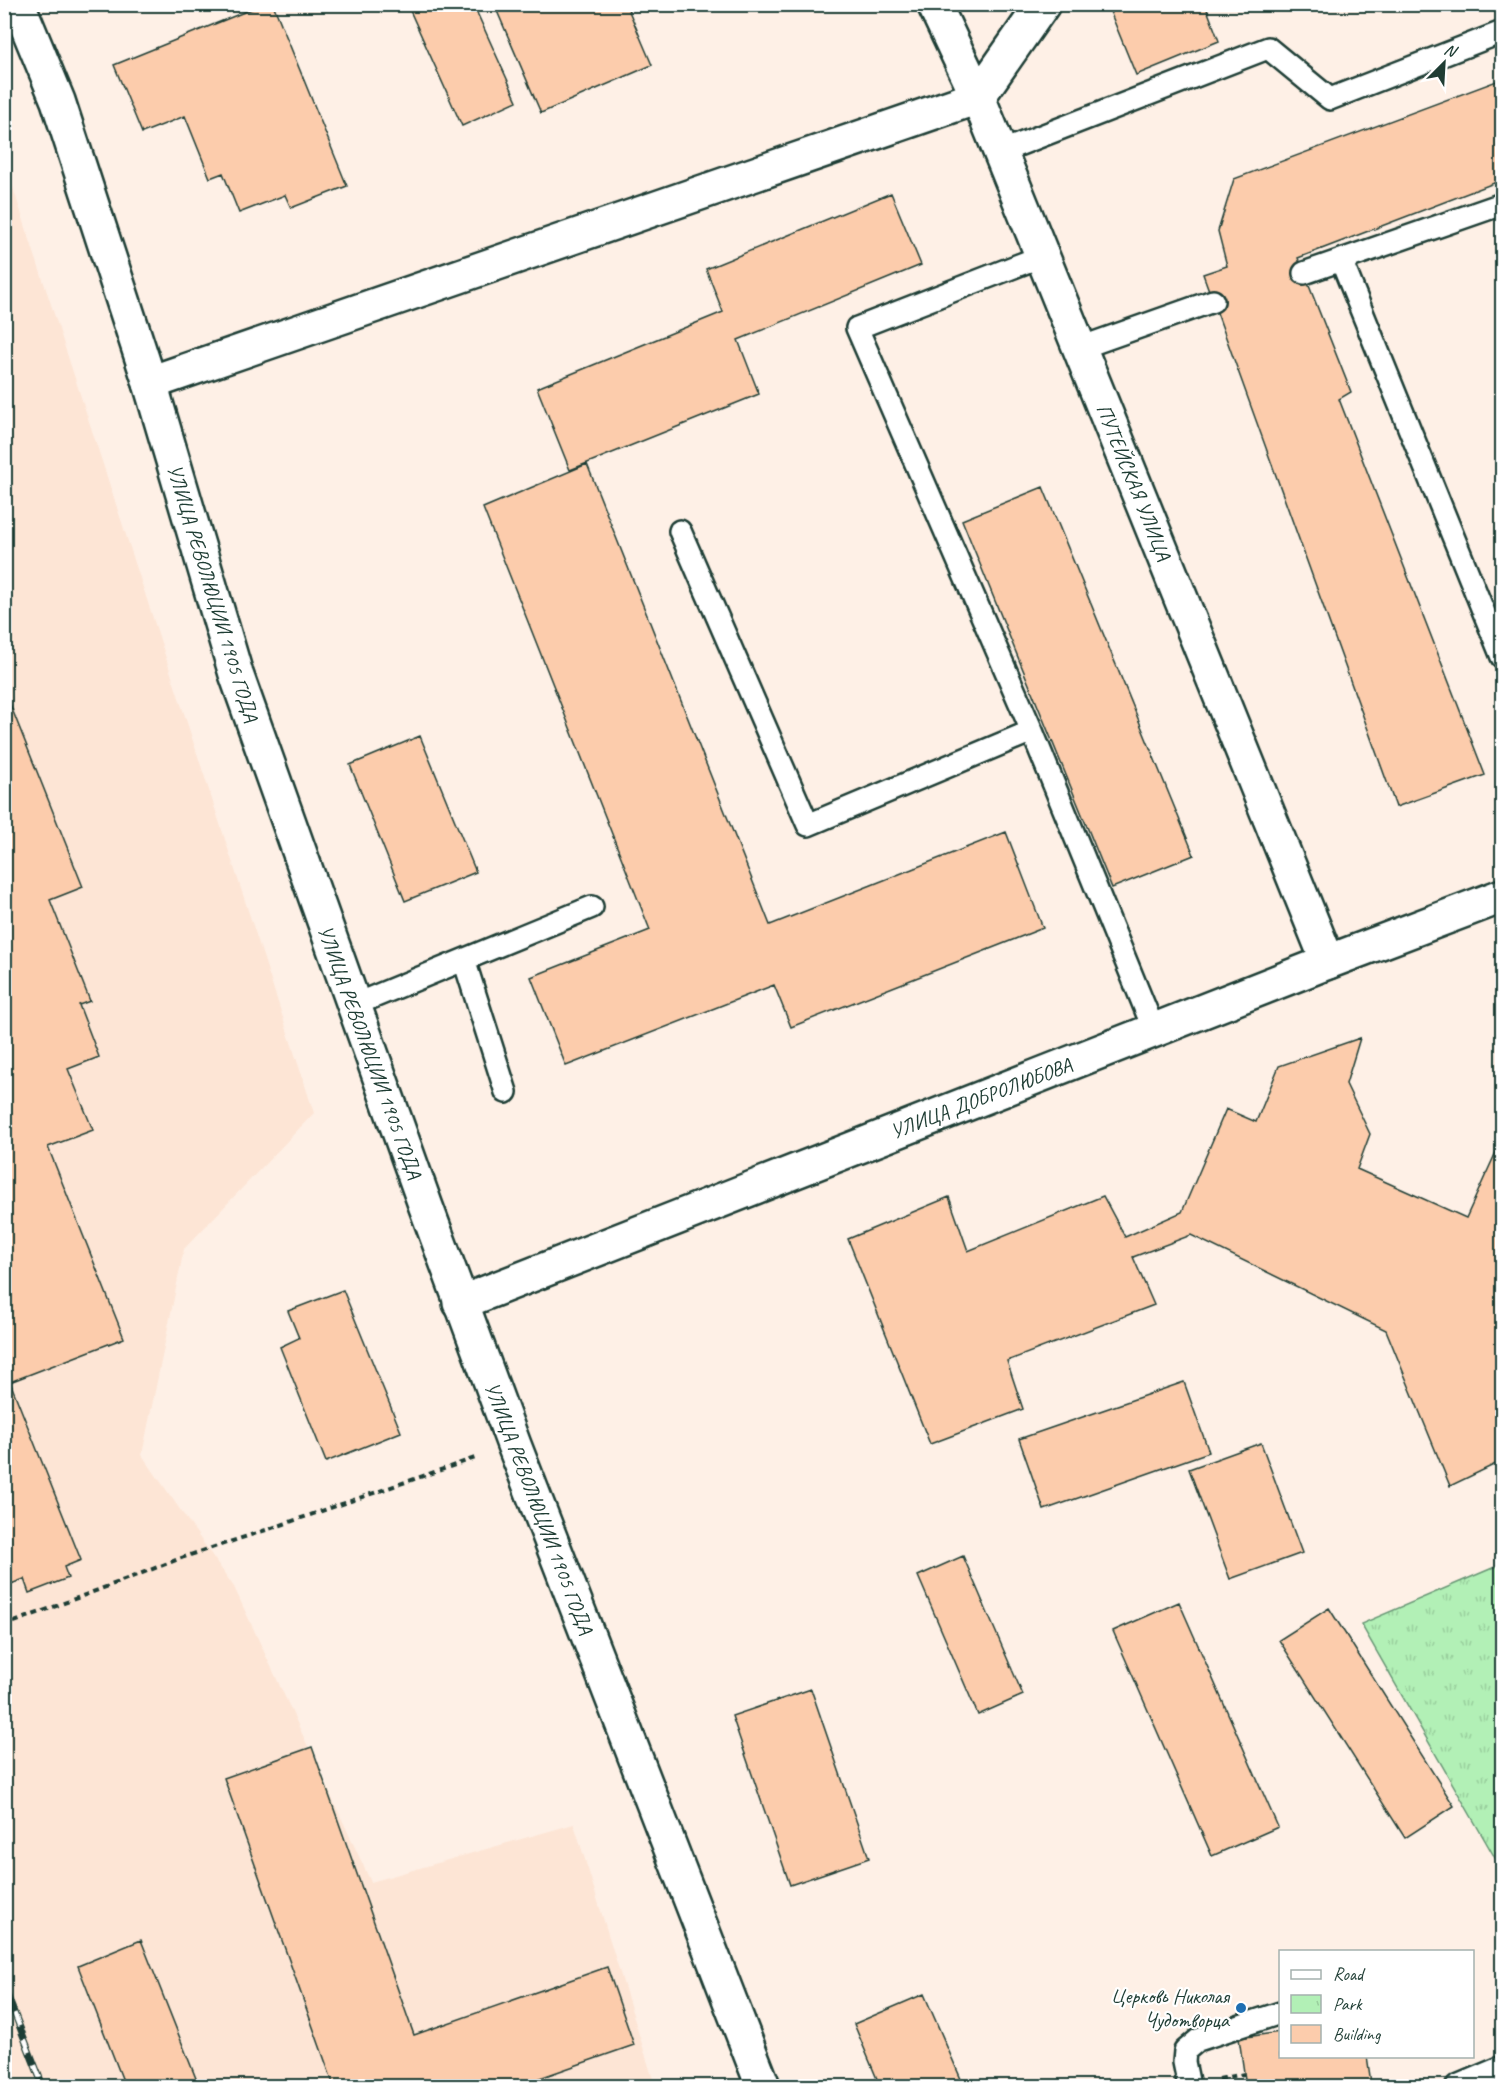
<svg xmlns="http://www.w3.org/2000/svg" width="1507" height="2091" viewBox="0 0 1507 2091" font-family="Caveat,sans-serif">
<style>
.built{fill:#fde5d5}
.park{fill:url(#park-tufts);stroke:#689675;stroke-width:1.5}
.building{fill:#fcccac;stroke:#1f3d34;stroke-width:1.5}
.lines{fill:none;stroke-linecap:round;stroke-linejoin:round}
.service-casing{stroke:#1f3d34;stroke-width:26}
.minor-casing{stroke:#1f3d34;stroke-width:38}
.tertiary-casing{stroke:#1f3d34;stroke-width:38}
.secondary-casing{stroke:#1f3d34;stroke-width:38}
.path{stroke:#1f3d34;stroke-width:4;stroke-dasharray:6 4.5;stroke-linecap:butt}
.service{stroke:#fff;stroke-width:21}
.minor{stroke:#fff;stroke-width:33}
.tertiary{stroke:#fff;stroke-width:33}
.secondary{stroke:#fff;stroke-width:33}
.rail-casing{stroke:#1f3d34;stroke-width:7}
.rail{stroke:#fff;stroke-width:4.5;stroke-dasharray:14;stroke-linecap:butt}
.poi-dot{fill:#1f6fb2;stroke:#fff;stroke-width:2}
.labels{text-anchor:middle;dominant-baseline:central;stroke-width:4.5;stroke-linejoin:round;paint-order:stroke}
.street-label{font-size:21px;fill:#1f3d34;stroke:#fff}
.poi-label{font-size:21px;fill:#1f3d34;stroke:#fff;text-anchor:end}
</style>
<defs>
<pattern id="park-tufts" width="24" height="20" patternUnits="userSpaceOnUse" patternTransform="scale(1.5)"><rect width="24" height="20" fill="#b2f0b6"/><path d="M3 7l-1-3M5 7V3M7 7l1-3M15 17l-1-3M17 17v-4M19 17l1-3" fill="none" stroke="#99cf9d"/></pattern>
</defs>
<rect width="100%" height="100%" fill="#fef0e6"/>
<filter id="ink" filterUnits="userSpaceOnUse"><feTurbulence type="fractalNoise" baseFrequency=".0167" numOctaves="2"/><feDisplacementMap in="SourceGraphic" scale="12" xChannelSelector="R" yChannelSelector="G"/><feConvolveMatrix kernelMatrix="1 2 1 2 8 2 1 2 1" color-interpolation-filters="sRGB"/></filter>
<g filter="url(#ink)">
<path class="built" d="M4,160L314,1113L184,1249L142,1455L234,1587L371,1882L574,1824L655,2086H5Z"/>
<path class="park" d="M1502,1564V1870L1361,1624Z"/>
<path class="building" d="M264,4H273L347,186L291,208L285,195L239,213L223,173L210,178L185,116L142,133L114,65Z
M407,4H473L517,101L462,126Z
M494,4H626L652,65L541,113Z
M1107,4H1205L1219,41L1136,75Z
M1502,79V180L1298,258L1351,392L1339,399L1485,775L1396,807L1203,274L1227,266L1218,231L1234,179Z
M891,193L921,265L738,340L759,394L570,470L537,388L723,312L706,269Z
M587,464L770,925L1006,832L1043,928L791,1027L774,985L566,1066L531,977L650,930L483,508Z
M1043,487L1194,855L1112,888L962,520Z
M4,689L83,887L50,900L90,1001L79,1005L99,1057L68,1069L93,1130L48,1147L124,1338L10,1382L81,1560L64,1567L68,1578L29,1593L24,1579L11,1584L4,1569Z
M420,736L476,872L405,901L350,765Z
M1360,1038L1346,1084L1370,1134L1357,1169L1466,1218L1502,1139V1461L1450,1486L1386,1330L1191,1235L1133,1257L1154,1305L1007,1361L1023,1409L930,1444L848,1239L949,1197L968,1251L1103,1196L1125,1237L1182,1212L1226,1109L1256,1122L1279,1066Z
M343,1290L401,1432L326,1462L280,1347L299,1338L288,1311Z
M1184,1382L1209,1452L1044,1510L1019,1439Z
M1261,1443L1302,1553L1230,1579L1189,1469Z
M963,1556L1023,1695L978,1715L918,1576Z
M1179,1602L1278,1827L1212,1856L1113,1631Z
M1329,1608L1454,1806L1405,1838L1279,1640Z
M811,1689L869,1858L790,1885L732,1716Z
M312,1747L414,2035L607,1967L634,2045L517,2086H334L224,1778Z
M141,1940L199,2086H125L78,1966Z
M924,1994L964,2086H880L854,2024Z
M1280,2032V2056H1367L1371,2083L1347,2086H1246L1239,2038Z"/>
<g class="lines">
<defs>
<path id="service" d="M1000,152L1268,48L1330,99L1502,32
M1341,260L1502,657
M1304,273L1502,204
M1080,348L1213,301
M680,531L808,825L1032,731L1154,1030
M1032,731L857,328L1042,256
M464,960L506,1092
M354,1005L592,907
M1189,2086L1184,2062L1185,2051L1198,2040L1280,2013
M1457,2086L1502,2067"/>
<path id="minor" d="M934,4L978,97L1328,962
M150,383L978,97L1043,4"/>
<path id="tertiary" d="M460,1303L1328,962L1502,896"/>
<path id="secondary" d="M18,4L58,101L150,383L236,674L426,1207L514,1445L763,2086"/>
</defs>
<use href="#service" class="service-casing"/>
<use href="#minor" class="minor-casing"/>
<use href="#tertiary" class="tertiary-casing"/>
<use href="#secondary" class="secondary-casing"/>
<path class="path" d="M4,1626L184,1557L284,1524L478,1457
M1219,2079L1244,2074"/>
<use href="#service" class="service"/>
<use href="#minor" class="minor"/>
<use href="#tertiary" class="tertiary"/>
<use href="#secondary" class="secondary"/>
<defs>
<path id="rail" d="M4,1987L43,2086"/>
</defs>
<use href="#rail" class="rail-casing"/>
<use href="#rail" class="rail"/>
</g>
</g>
<circle class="poi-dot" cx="1241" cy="2008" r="6"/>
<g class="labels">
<g class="street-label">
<text transform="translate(1134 482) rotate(68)">ПУТЕЙСКАЯ УЛИЦА</text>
<text transform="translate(213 593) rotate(73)">УЛИЦА РЕВОЛЮЦИИ 1905 ГОДА</text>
<text transform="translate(370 1052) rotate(70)">УЛИЦА РЕВОЛЮЦИИ 1905 ГОДА</text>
<text transform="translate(981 1098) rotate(-21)">УЛИЦА ДОБРОЛЮБОВА</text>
<text transform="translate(539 1508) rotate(69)">УЛИЦА РЕВОЛЮЦИИ 1905 ГОДА</text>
</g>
<g class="poi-label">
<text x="1229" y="1996">Церковь Николая<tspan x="1229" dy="24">Чудотворца</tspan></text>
</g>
</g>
<rect width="1507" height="2091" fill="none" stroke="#fff" stroke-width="24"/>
<rect x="12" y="12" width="1483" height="2067" fill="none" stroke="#1f3d34" stroke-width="2" filter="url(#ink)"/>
<rect x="1279" y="1950" width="195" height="108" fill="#ffffff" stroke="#a5b1ae" stroke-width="1.5"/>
<rect x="1291" y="1970" width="30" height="9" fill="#ffffff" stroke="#a5b1ae" stroke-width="1.5"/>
<text x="1333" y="1980" font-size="18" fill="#1f3d34">Road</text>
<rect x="1291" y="1995" width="30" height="18" fill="url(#park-tufts)" stroke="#a5b1ae" stroke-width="1.5"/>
<text x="1333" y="2010" font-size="18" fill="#1f3d34">Park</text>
<rect x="1291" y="2025" width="30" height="18" fill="#fcccac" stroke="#a5b1ae" stroke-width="1.5"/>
<text x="1333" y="2040" font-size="18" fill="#1f3d34">Building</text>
<g transform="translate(1444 63) rotate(24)" stroke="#ffffff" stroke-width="4.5" paint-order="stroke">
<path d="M0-4.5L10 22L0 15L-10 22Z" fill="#1f3d34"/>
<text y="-9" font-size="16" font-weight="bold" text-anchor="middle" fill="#1f3d34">N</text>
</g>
</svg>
